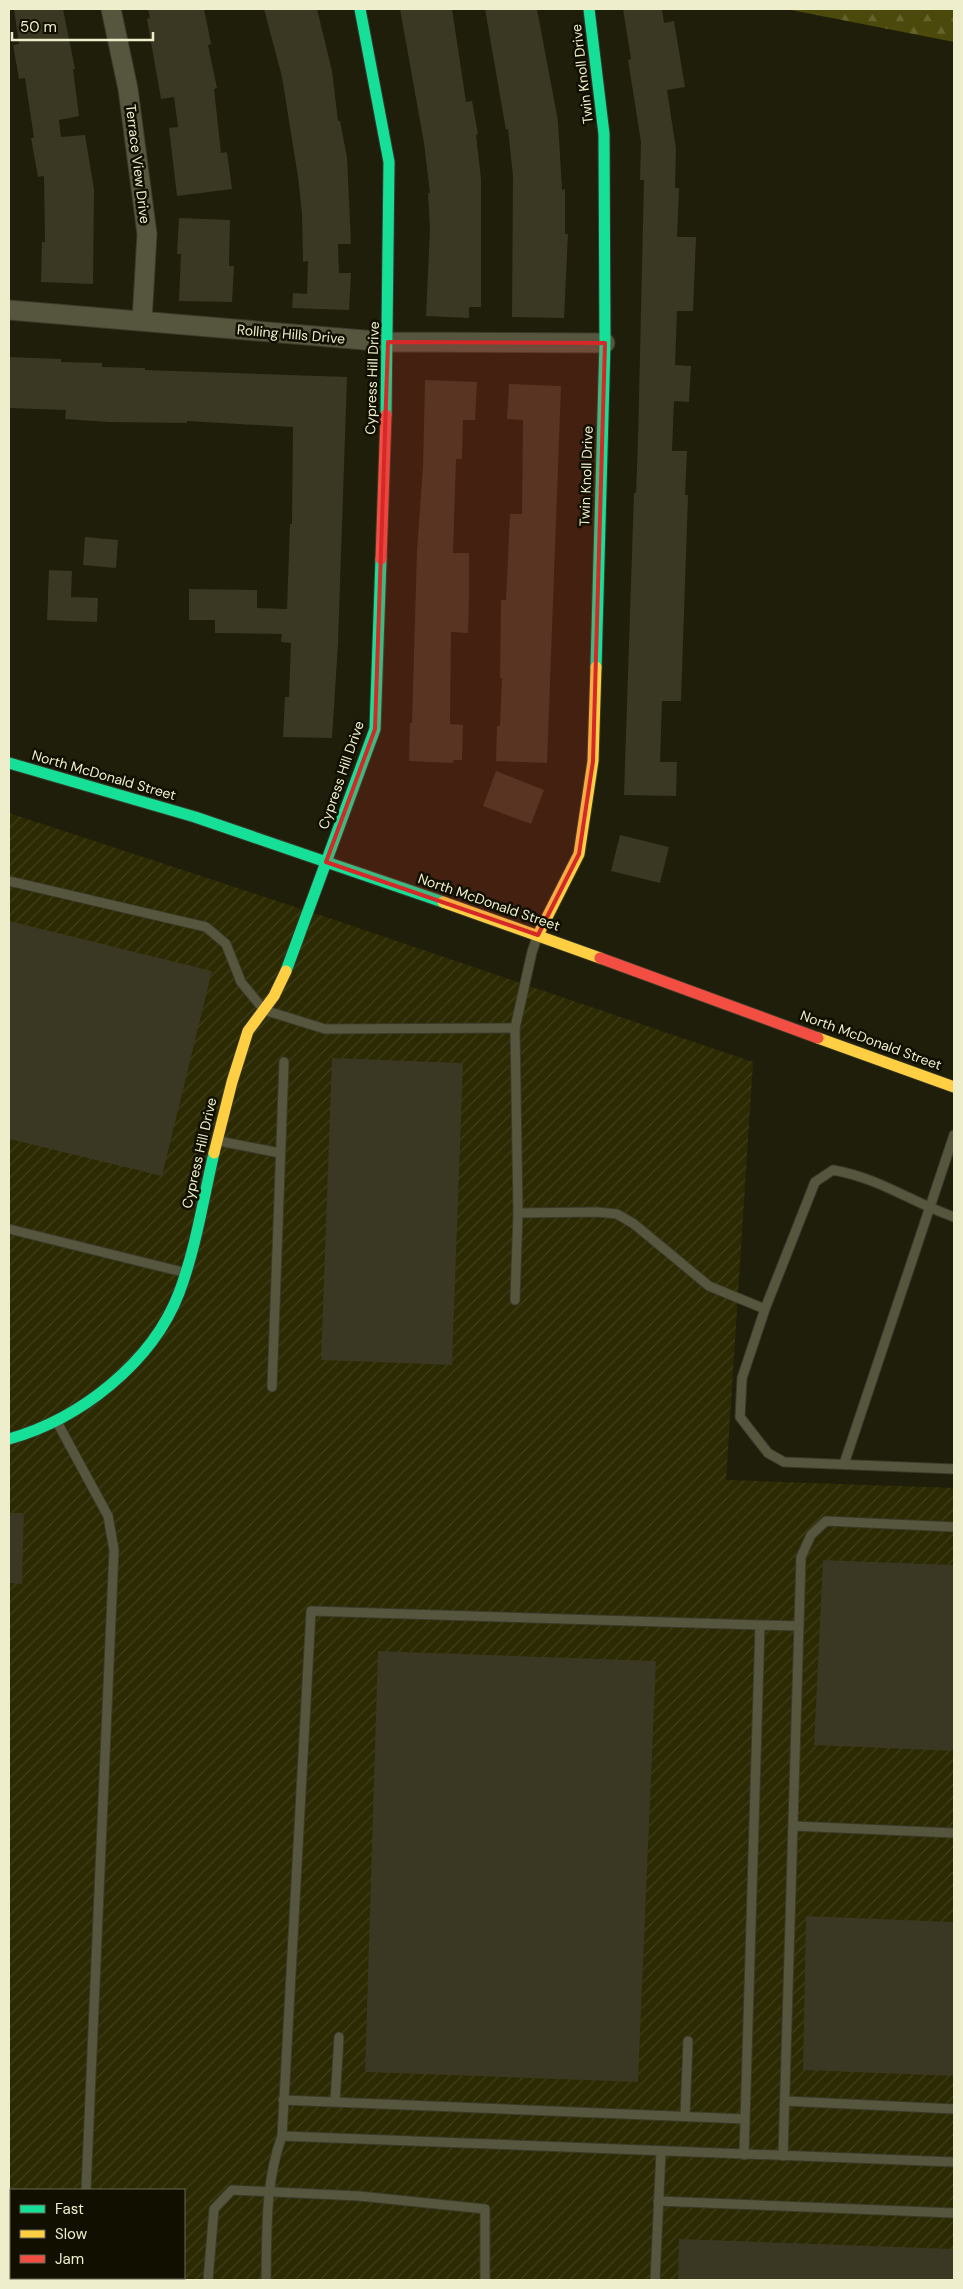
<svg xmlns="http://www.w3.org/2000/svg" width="963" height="2289" viewBox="0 0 963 2289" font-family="'DM Sans',sans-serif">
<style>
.industrial{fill:url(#industrial-furrows);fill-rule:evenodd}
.forest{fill:url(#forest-firs)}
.building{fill:#3a3722}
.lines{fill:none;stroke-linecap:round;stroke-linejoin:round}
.lane-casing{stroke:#3a3a2a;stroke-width:11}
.street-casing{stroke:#3a3a2a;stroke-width:21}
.fast-casing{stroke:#3a3a2a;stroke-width:13}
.slow-casing{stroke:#3a3a2a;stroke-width:13}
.jam-casing{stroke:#3a3a2a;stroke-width:13}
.lane{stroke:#56563f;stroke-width:9}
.street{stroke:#56563f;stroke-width:19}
.fast{stroke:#16e098;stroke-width:11}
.slow{stroke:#ffcf43;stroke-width:11}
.jam{stroke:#f24e42;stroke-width:11}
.marked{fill:#d62828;fill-opacity:0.2;stroke:#d62828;stroke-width:4;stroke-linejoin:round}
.labels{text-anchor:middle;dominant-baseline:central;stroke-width:5;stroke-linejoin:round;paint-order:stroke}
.street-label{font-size:14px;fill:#eec;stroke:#100f00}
</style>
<defs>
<pattern id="industrial-furrows" width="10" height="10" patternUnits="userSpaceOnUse" patternTransform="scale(1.25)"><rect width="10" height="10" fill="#2b2a02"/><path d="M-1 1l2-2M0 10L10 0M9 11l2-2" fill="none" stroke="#403f1a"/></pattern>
<pattern id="forest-firs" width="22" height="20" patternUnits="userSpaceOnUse" patternTransform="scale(1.25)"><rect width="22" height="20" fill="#4b490b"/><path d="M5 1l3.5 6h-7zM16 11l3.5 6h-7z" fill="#65642d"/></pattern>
</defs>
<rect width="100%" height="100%" fill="#1f1e0a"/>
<path class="industrial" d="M9,813L335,920L753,1062L726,1480L954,1488V2280H9ZM11,2190H184V2278H11Z"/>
<path class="forest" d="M786,9H954V42Z"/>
<path class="building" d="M14,9H63L75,69H73L79,116L59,120L61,137L85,135L94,189L93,284L41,282L42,242H45L44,176L38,177L31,138H34L25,78L19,79L13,45L19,44Z
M148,9H204L211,44L208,45L217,88L214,89L221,153L227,152L232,189L177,196L169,128L178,127L174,97L161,99L147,19L150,18Z
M264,9H317L332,71L338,121H340L347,157L351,244H338L339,273H351L349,310L292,308L293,293L307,294L308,261L303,262L302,214L298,177L282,77Z
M400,9H452L466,102L472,101L478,134L476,135L481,179V307H469V318L426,316L430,229L428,193H430L424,143Z
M485,9H537L558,121L562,190L565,189V234H568L564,318L512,317L513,176L508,129L506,130Z
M623,9H662L664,23L674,21L685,87L667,90L676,149L675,188H679L677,237H696L693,311H677L675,365L691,366L689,402L674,401L672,451H687L685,495H688L681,701H662L660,762H677L676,796L624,795L634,493H636L638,440L644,180H640L641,142L628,60L631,59Z
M179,218L230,220L229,266H234L232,302L179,301L181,254H177Z
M9,357L61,359V362L102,363V367L145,368V370L347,377L338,644L332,738L283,737L285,697H289L291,643L281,642L282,634L215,633V620H189V589L257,590V608L287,609L290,524H292L293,427L187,421V423L109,422L65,419L66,410L9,408Z
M425,380L477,382L475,420H463L462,459H456L453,553H469V597L468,633L451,632L450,724L463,725L462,760H454L453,763L409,761L410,723H412L417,551L423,466Z
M509,384L561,386L547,763L496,761L497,726H500L502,678H500L501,600H506L510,514H522L523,420L507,419Z
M85,537L118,540L116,568L83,565Z
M49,570L72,571L71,597L98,598L97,622L47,620Z
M496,771L544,790L531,824L483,806Z
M620,835L669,847L660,883L611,871Z
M9,921L212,971L162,1176L9,1139Z
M332,1058L463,1063L452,1365L321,1360Z
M9,1513H24L22,1584L9,1583Z
M823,1560L954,1565V1751L814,1745Z
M378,1651L656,1661L638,2082L365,2072Z
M806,1916L954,1922V2076L803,2070Z
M679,2239L954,2249V2280H678Z"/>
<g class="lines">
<defs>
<path id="lane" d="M9,881L206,927L226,944L241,982L264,1010L325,1029L515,1028L532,952L537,937
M515,1028L518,1213L515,1300
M219,1141L280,1153
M518,1213L597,1212L617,1214L634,1224L709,1286L765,1309
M954,1217C911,1202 879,1178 833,1170L815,1182L765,1309L742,1378L740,1417L768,1453L784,1462L954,1469
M9,1229L183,1272
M272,1387L284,1062
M57,1422L108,1516L114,1550L86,2190
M844,1464L954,1135
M760,1625L799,1626
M793,1826L954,1833
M283,2100L745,2119
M785,2101L954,2109
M335,2102L339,2037
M685,2116L688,2041
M744,2155L760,1625L311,1611L282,2136L954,2162
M783,2156L801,1557L811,1535L826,1521L954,1527
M658,2201L954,2213
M82,2280V2278
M208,2280L214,2209L232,2190L359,2196L485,2209V2280
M266,2280C267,2231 265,2182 282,2136
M655,2280L661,2151"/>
<path id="street" d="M111,9L128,89L147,234L142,321
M9,310L388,342L605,343"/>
<path id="fast" d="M360,9L389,162L386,415
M589,9L604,134L605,343L596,667
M9,763L195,817L443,902
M286,971L375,729L381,559
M9,1439C80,1419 152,1363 179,1293C196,1248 203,1200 214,1153"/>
<path id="slow" d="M443,902L600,958
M538,935L579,854L593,761L596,667
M818,1038L954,1087
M214,1153L232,1082L248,1031L274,996L286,971"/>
<path id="jam" d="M381,559L386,415
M600,958L818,1038"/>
</defs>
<use href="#lane" class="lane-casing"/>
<use href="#street" class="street-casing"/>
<use href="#fast" class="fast-casing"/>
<use href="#slow" class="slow-casing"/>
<use href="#jam" class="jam-casing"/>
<use href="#lane" class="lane"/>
<use href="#street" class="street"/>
<use href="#fast" class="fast"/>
<use href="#slow" class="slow"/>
<use href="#jam" class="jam"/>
</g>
<path class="marked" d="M388,342L605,343L593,761L579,854L538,935L326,862L375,729Z"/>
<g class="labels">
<g class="street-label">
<text transform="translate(582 74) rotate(-97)">Twin Knoll Drive</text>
<text transform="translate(138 164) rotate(83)">Terrace View Drive</text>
<text transform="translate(291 334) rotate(5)">Rolling Hills Drive</text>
<text transform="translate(372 378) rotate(-88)">Cypress Hill Drive</text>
<text transform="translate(586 476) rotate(-88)">Twin Knoll Drive</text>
<text transform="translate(104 775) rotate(16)">North McDonald Street</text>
<text transform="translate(341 775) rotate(-71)">Cypress Hill Drive</text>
<text transform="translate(489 902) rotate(19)">North McDonald Street</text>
<text transform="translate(871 1040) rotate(20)">North McDonald Street</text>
<text transform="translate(199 1153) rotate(-77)">Cypress Hill Drive</text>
</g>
</g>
<rect width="963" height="2289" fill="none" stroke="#eeeecc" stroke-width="20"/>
<rect x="10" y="2189" width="175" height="90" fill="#100f00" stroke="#696852"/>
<rect x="20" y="2205" width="25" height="8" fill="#16e098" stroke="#696852"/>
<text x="55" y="2214" font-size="15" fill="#eeeecc">Fast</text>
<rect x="20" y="2230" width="25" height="8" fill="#ffcf43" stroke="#696852"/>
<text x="55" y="2239" font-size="15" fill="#eeeecc">Slow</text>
<rect x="20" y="2255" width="25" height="8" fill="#f24e42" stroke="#696852"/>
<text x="55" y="2264" font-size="15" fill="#eeeecc">Jam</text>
<path d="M12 32v8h141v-8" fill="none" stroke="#eeeecc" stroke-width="2.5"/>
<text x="20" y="32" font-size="15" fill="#eeeecc" stroke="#100f00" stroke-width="4" paint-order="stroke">50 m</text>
</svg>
